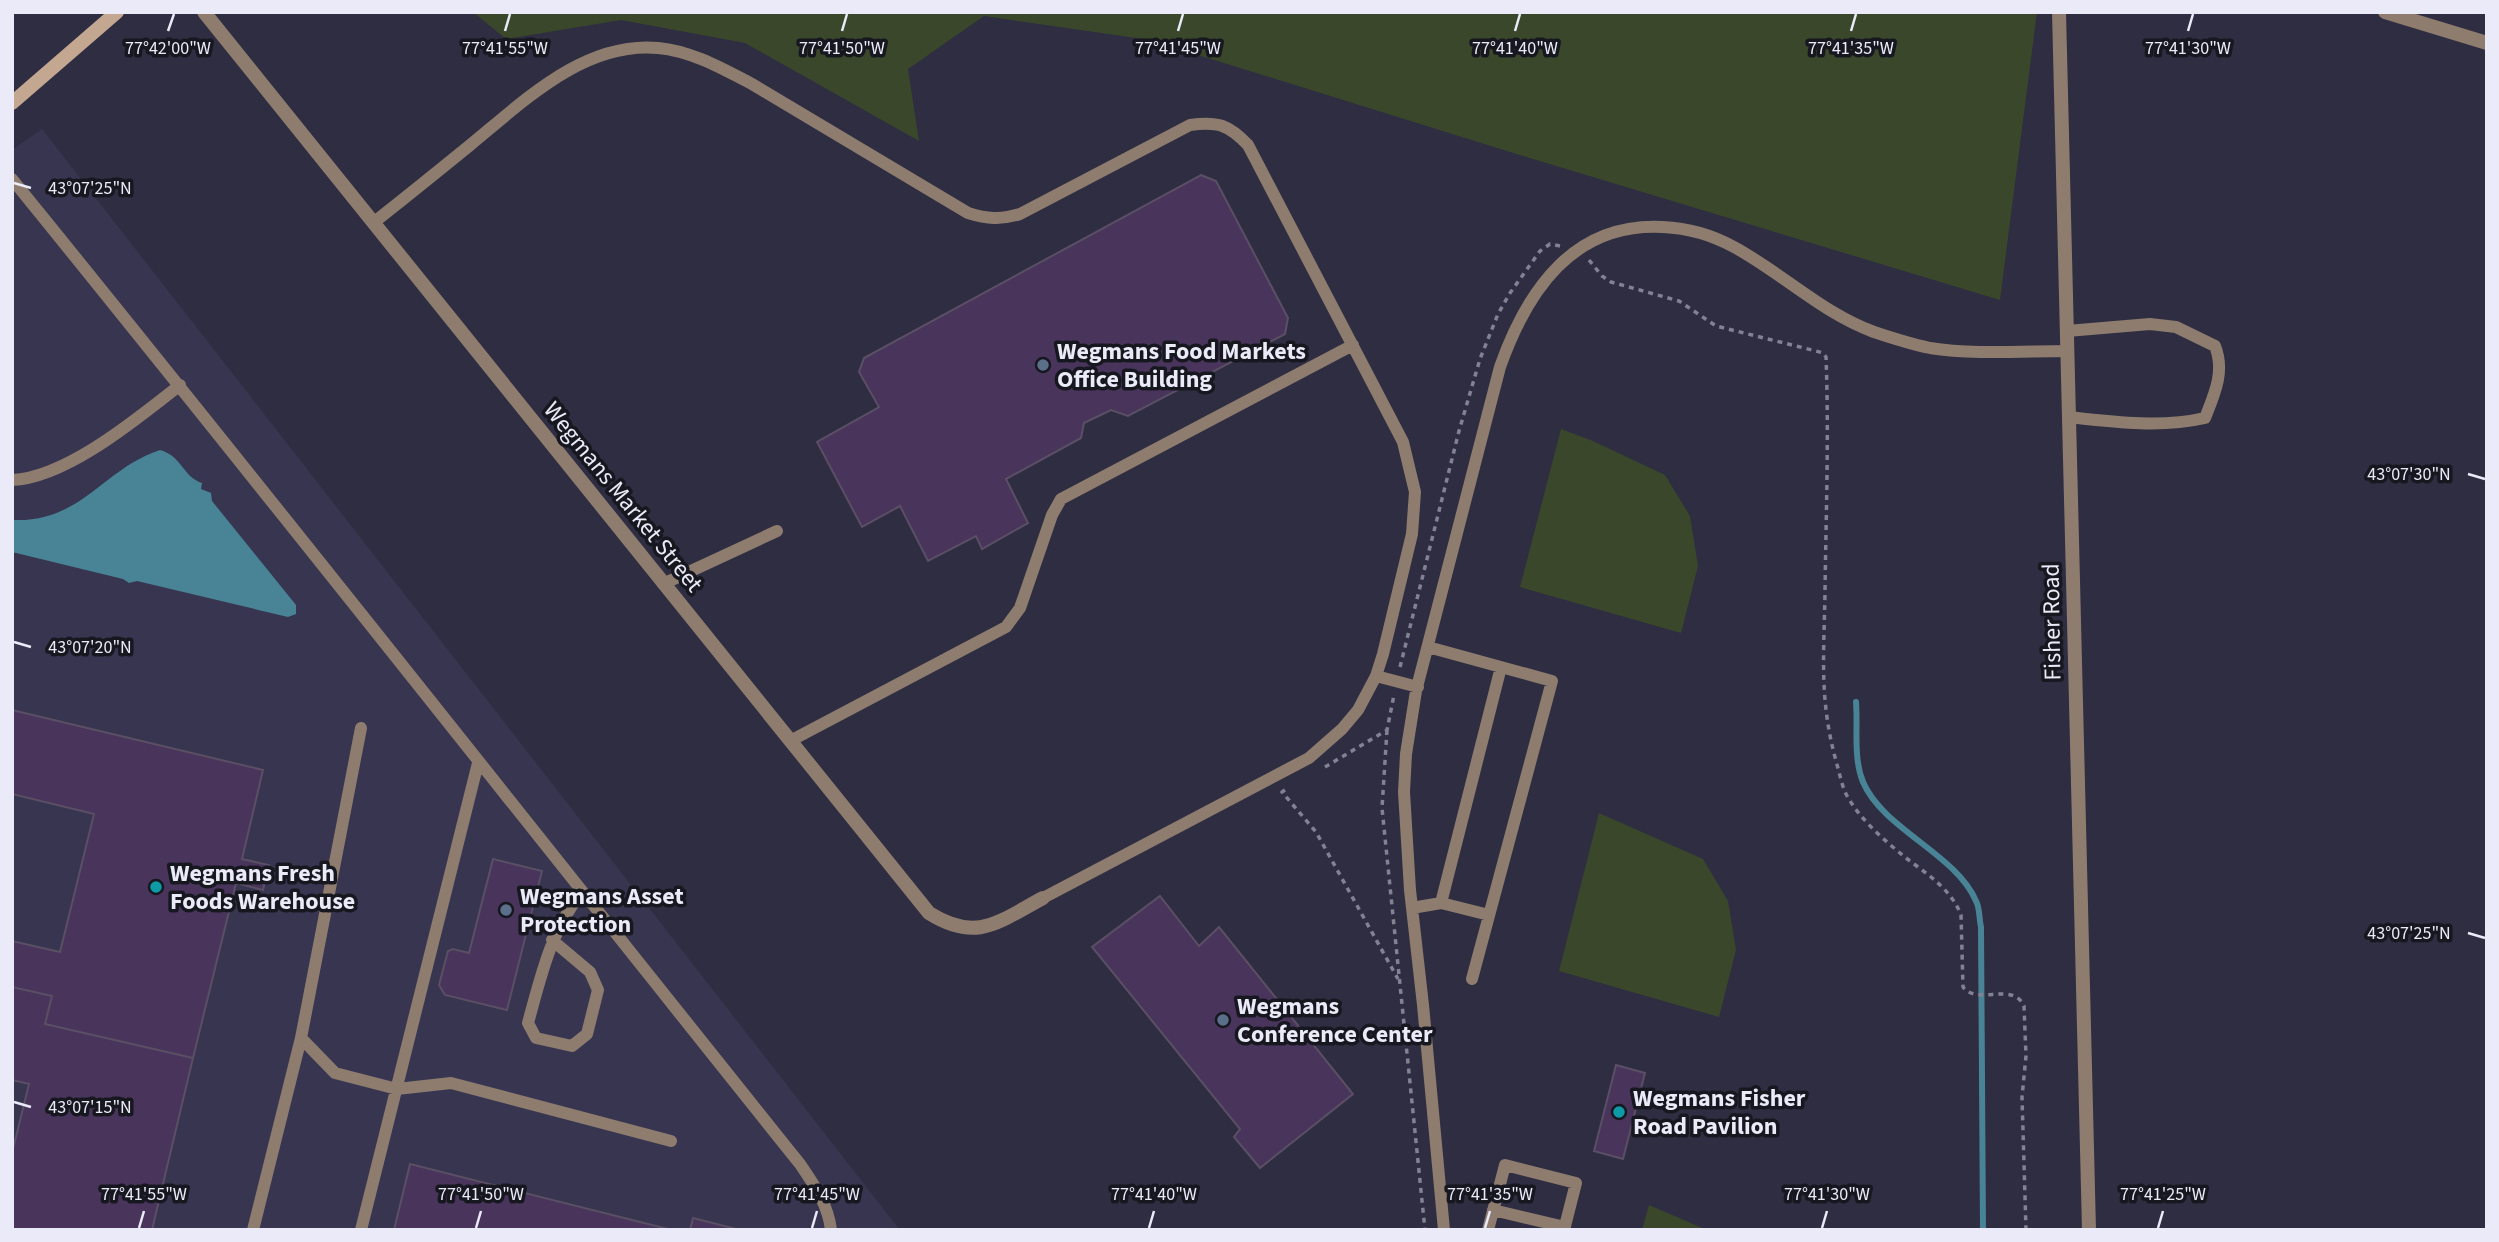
<svg xmlns="http://www.w3.org/2000/svg" width="2499" height="1242" viewBox="0 0 2499 1242" font-family="'Source Sans 3',sans-serif">
<style>
.built{fill:#373550}
.green{fill:#3a472b}
.water{fill:#488495}
.lines{fill:none;stroke-linecap:round;stroke-linejoin:round}
.stream{stroke:#488495;stroke-width:6}
.building{fill:#49355b;stroke:#5a4f64;stroke-width:2}
.path{stroke:#838294;stroke-width:3.5;stroke-dasharray:5 5;stroke-linecap:butt}
.lane{stroke:#8e7c6e;stroke-width:12}
.street{stroke:#8e7c6e;stroke-width:14}
.secondary{stroke:#c4a791;stroke-width:14}
.ticks{fill:none;stroke:#eaeaf8;stroke-width:2.5}
.service-dot{fill:#5c6f8a;stroke:#171720;stroke-width:2.5}
.culture-dot{fill:#0f9aa8;stroke:#171720;stroke-width:2.5}
.labels{text-anchor:middle;dominant-baseline:central;stroke-width:7;stroke-linejoin:round;paint-order:stroke}
.poi-label{font-size:24px;font-weight:bold;fill:#eaeaf8;stroke:#171720;text-anchor:start}
.street-label{font-size:24px;fill:#eaeaf8;stroke:#171720}
.ticks-label{font-size:18px;text-anchor:middle;fill:#eaeaf8;stroke:#171720;stroke-width:7;stroke-linejoin:round;paint-order:stroke}
</style>
<rect width="100%" height="100%" fill="#2e2d41"/>
<path class="built" d="M42,129L900,1230H12V150Z"/>
<path class="green" d="M473,12H2037L2000,300L1523,156L1150,40L984,16L908,69L919,141L745,43L621,20L506,39Z
M1561,429L1593,441L1665,475L1690,516L1698,566L1681,633L1520,587Z
M1599,813L1703,859L1728,901L1736,950L1719,1017L1559,971Z
M1649,1205L1707,1230H1642Z"/>
<path class="water" d="M160,450C182,456 183,477 202,483L201,489L211,493L212,501L296,605V614L288,617L137,581L129,583L123,579L12,552V520C82,523 102,469 160,450Z"/>
<g class="lines">
<path class="stream" d="M1856,702C1858,727 1853,758 1863,782C1883,829 1956,854 1976,901C1980,908 1979,919 1981,927L1983,1230"/>
</g>
<path class="building" d="M1201,175L1216,181L1288,318L1285,334L1128,416L1111,410L1084,423L1081,438L1006,479L1028,523L982,549L976,536L928,561L900,506L862,527L817,442L879,407L859,372L864,358Z
M12,710L263,770L242,859L269,865L263,890L236,883L193,1058L45,1024L52,996L12,987V941L60,952L94,814L12,794Z
M493,859L542,871L507,1010L445,995L439,985L448,951L453,949L469,953Z
M1160,896L1199,946L1219,927L1353,1094L1260,1168L1234,1137L1240,1129L1092,947Z
M12,987L52,996L45,1024L193,1058L152,1230H12V1153L29,1084L12,1080Z
M1616,1065L1645,1073L1623,1159L1594,1151Z
M410,1164L672,1230H394Z
M693,1218L740,1230H690Z"/>
<g class="lines">
<path class="path" d="M1589,260L1602,276L1611,282L1679,301L1716,326L1816,351L1823,353L1826,357C1829,435 1826,514 1825,592C1824,655 1819,699 1836,761C1839,771 1841,782 1845,792C1858,818 1884,840 1906,858C1927,874 1951,889 1961,915L1963,987C1977,1006 2013,981 2024,1006L2026,1056L2022,1097L2026,1230
M1400,667L1459,431L1480,359L1498,314L1510,293L1540,251L1550,244L1560,246
M1387,730L1382,808L1425,1230
M1325,767L1387,730L1394,695
M1285,790L1282,792L1316,832L1398,979"/>
<path class="lane" d="M12,179C277,505 537,836 800,1164C814,1185 828,1204 831,1230
M373,223C405,198 437,172 469,146C522,103 583,41 658,48C692,51 723,69 752,84L968,213C987,219 1001,220 1020,214L1190,125C1218,121 1229,125 1248,145L1403,442L1415,492L1412,534L1383,654L1376,676L1358,710L1342,729L1309,758L1043,898
M2067,331L2150,324L2176,327L2215,346C2225,371 2215,393 2205,418C2161,428 2114,422 2069,417
M12,480C66,478 138,418 180,385
M663,584L777,531
M1428,647L1552,681L1472,979
M1376,676L1418,687
M361,728L301,1038L335,1073L397,1089L451,1083L671,1141
M790,741L1006,627L1020,608L1052,515L1061,499L1353,345
M1412,908L1441,903
M1489,915L1441,903L1501,667
M552,940L590,972L598,990L587,1034L572,1046L536,1038L528,1023C541,976 551,930 582,892
M1493,1210L1565,1227
M253,1230L301,1038
M361,1230L478,763
M1444,1230L1423,1005L1410,890L1404,792L1406,754L1416,691L1500,367C1527,291 1573,222 1663,227C1687,228 1712,235 1734,247C1782,273 1822,313 1874,332C1892,338 1911,344 1930,348C1972,355 2025,351 2068,351
M1488,1230L1505,1165L1576,1183L1564,1230"/>
<path class="street" d="M204,12L929,913C977,943 998,922 1043,898
M2059,12L2089,1230
M2385,12L2487,43"/>
<path class="secondary" d="M12,103L117,12"/>
</g>
<path class="ticks" d="M168,31L174,14M505,31L510,14M842,31L847,14M1178,31L1183,14M1515,31L1520,14M1851,31L1856,14M2188,31L2193,14M14,183L31,188M2468,474L2485,479M14,642L31,647M2468,933L2485,938M14,1102L31,1107M139,1228L144,1211M476,1228L481,1211M812,1228L817,1211M1149,1228L1154,1211M1485,1228L1490,1211M1822,1228L1827,1211M2158,1228L2163,1211"/>
<g class="service-dot">
<circle cx="1043" cy="365" r="7"/>
<circle cx="506" cy="910" r="7"/>
<circle cx="1223" cy="1020" r="7"/>
</g>
<g class="culture-dot">
<circle cx="156" cy="887" r="7"/>
<circle cx="1619" cy="1112" r="7"/>
</g>
<g class="labels">
<g class="poi-label">
<text x="1057" y="351">Wegmans Food Markets<tspan x="1057" dy="28">Office Building</tspan></text>
<text x="170" y="873">Wegmans Fresh<tspan x="170" dy="28">Foods Warehouse</tspan></text>
<text x="520" y="896">Wegmans Asset<tspan x="520" dy="28">Protection</tspan></text>
<text x="1237" y="1006">Wegmans<tspan x="1237" dy="28">Conference Center</tspan></text>
<text x="1633" y="1098">Wegmans Fisher<tspan x="1633" dy="28">Road Pavilion</tspan></text>
</g>
<g class="street-label">
<text transform="translate(623 497) rotate(51)">Wegmans Market Street</text>
<text transform="translate(2052 622) rotate(-91)">Fisher Road</text>
</g>
</g>
<g class="ticks-label">
<text x="168" y="54">77°42'00"W</text>
<text x="505" y="54">77°41'55"W</text>
<text x="842" y="54">77°41'50"W</text>
<text x="1178" y="54">77°41'45"W</text>
<text x="1515" y="54">77°41'40"W</text>
<text x="1851" y="54">77°41'35"W</text>
<text x="2188" y="54">77°41'30"W</text>
<text x="90" y="194">43°07'25"N</text>
<text x="2409" y="480">43°07'30"N</text>
<text x="90" y="653">43°07'20"N</text>
<text x="2409" y="939">43°07'25"N</text>
<text x="90" y="1113">43°07'15"N</text>
<text x="144" y="1200">77°41'55"W</text>
<text x="481" y="1200">77°41'50"W</text>
<text x="817" y="1200">77°41'45"W</text>
<text x="1154" y="1200">77°41'40"W</text>
<text x="1490" y="1200">77°41'35"W</text>
<text x="1827" y="1200">77°41'30"W</text>
<text x="2163" y="1200">77°41'25"W</text>
</g>
<rect width="2499" height="1242" fill="none" stroke="#eaeaf8" stroke-width="28"/>
</svg>
